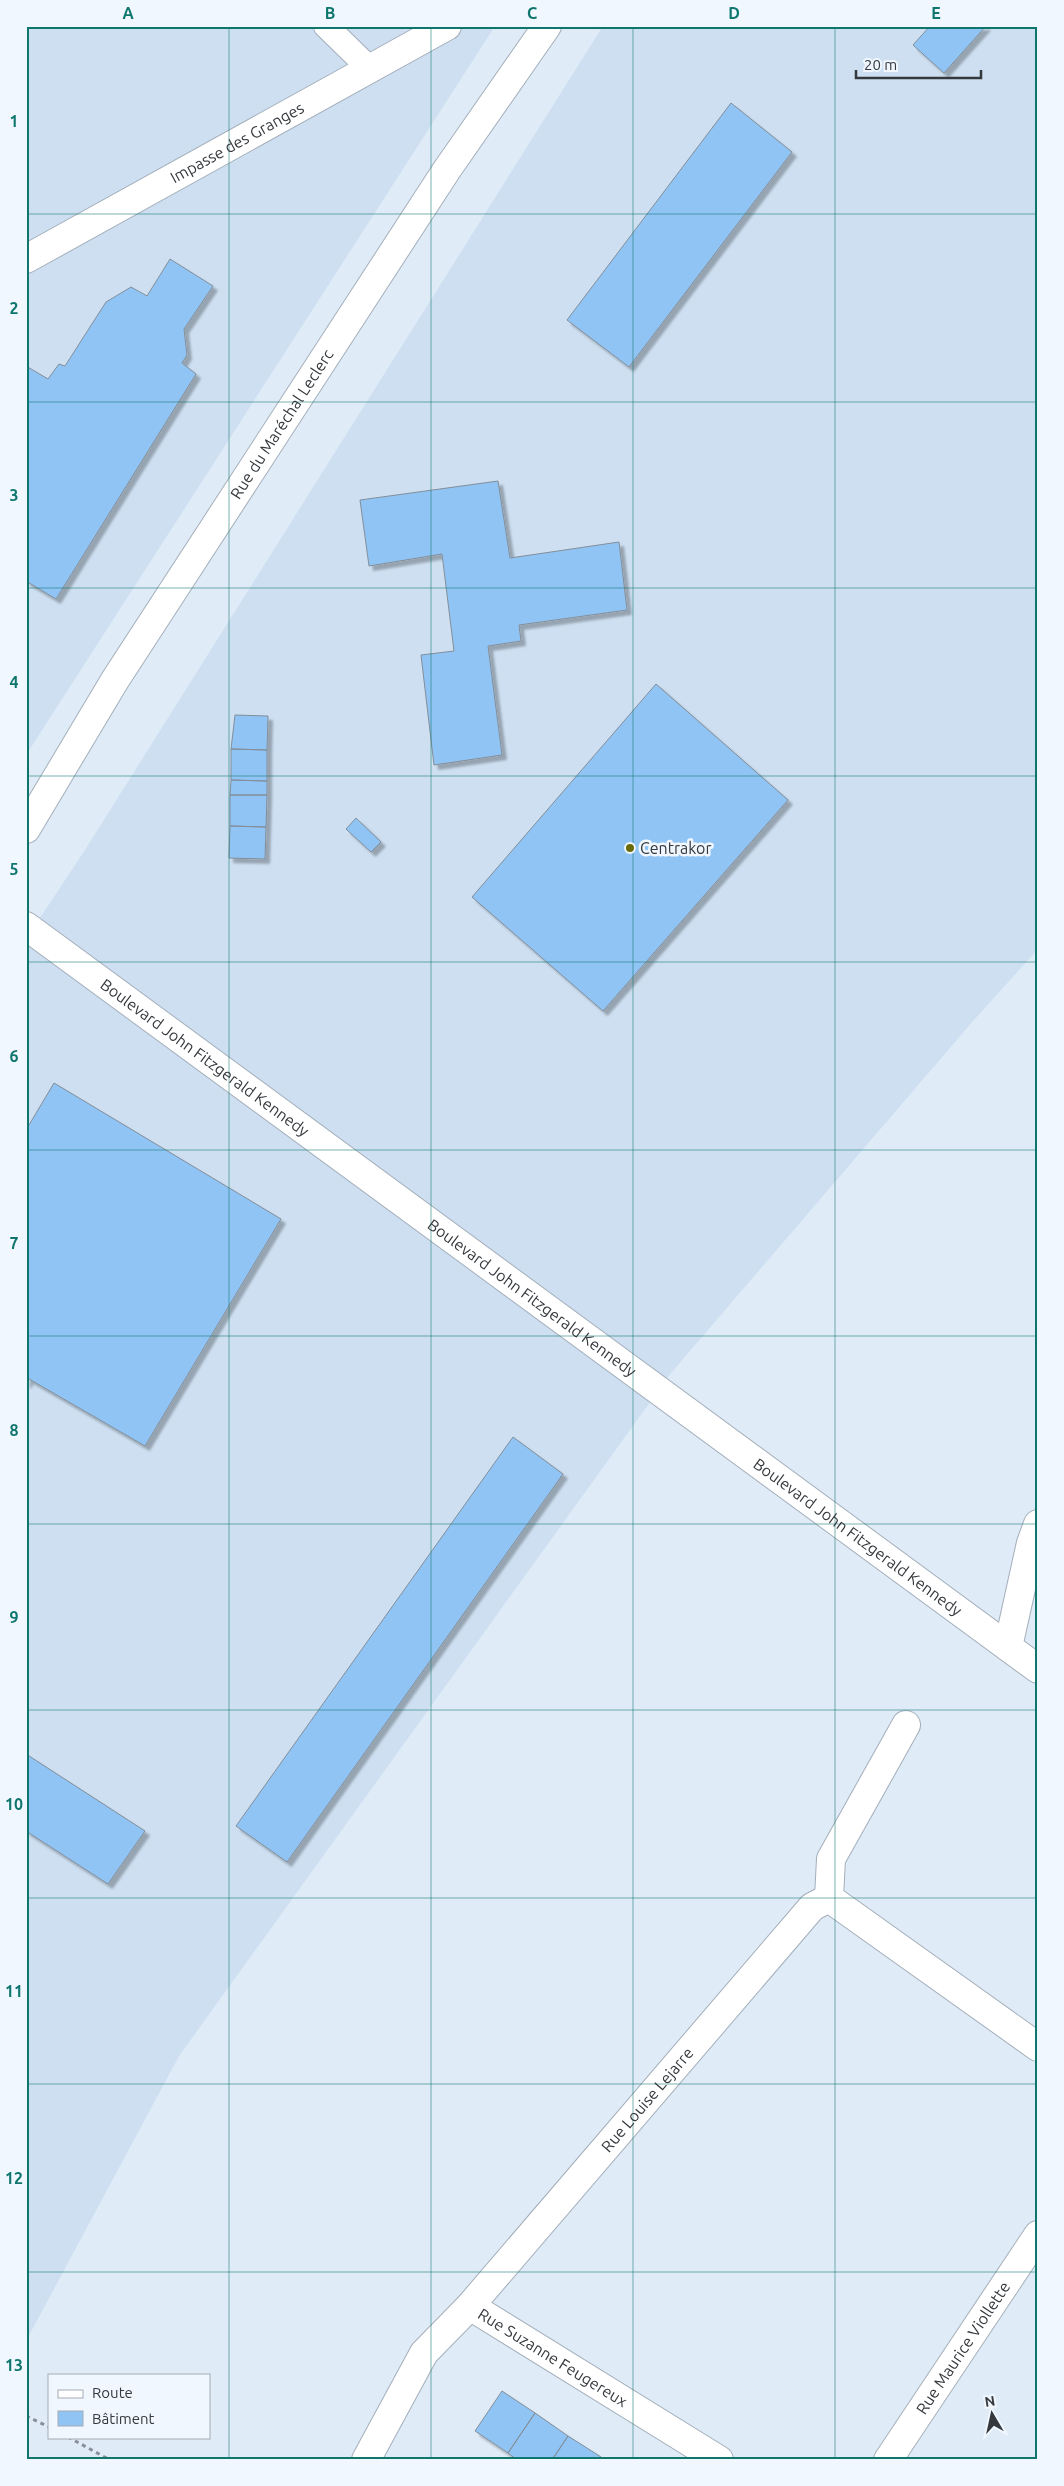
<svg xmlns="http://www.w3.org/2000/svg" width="1064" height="2486" viewBox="0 0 1064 2486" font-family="Ubuntu,sans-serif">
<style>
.built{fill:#cddff1}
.building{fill:#90c4f5;stroke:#838e99;filter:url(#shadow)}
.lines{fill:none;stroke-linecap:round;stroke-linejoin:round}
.lane-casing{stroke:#a4afbb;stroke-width:26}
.street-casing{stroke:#a4afbb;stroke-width:30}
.secondary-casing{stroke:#a4afbb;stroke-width:30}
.path{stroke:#888f98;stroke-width:3;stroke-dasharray:4 4;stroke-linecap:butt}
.lane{stroke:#fff;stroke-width:24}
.street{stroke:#fff;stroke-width:28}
.secondary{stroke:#fff;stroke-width:28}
.grid{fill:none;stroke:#0f766e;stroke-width:1;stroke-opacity:0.55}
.poi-dot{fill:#6b6b0a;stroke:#f0f7ff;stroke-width:2}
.labels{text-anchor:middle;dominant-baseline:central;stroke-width:5;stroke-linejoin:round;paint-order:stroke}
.street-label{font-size:16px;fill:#35393e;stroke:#f0f7ff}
.poi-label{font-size:16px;fill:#35393e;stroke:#f0f7ff;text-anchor:start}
.neatline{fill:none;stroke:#0f766e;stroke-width:2}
.grid-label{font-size:16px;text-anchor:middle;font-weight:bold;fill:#0f766e}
</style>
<defs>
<filter id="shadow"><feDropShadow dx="4.5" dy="4.5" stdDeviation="1" flood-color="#0004"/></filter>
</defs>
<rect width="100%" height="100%" fill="#dfebf7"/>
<path class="built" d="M26,26H495L26,755Z
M603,26H1038V949L973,1021L671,1373L179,2056L26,2341V939L85,850Z"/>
<path class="building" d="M930,26H986L944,73L913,45Z
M731,103L792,152L629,367L567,320Z
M170,259L213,286L184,329L187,355L182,363L196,374L56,599L26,581V366L48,379L59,364L65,366L106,302L131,287L147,296Z
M498,481L510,558L619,542L627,610L519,625L521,641L488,646L502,755L434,765L421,655L454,651L442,554L369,566L360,500Z
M656,684L788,800L603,1011L472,897Z
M235,715L268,716L267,750L231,749Z
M231,749L267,750V781L231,780Z
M231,780L267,781V795H230Z
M230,795H267L266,827L230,826Z
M356,818L381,842L371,852L346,829Z
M230,826L266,827L265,859L229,858Z
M54,1083L281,1219L145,1446L29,1379L26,1384V1130Z
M513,1437L563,1474L287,1862L236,1826Z
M26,1754L145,1831L108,1884L26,1831Z
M502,2391L535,2413L508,2453L475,2431Z
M535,2413L568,2436L552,2460H517L508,2453Z
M568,2436L601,2457L599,2460H552Z"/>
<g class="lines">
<defs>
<path id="lane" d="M326,26L370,69"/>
<g id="street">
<path id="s1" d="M26,259L447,26"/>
<path id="s2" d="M26,926L1038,1669"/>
<path d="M1008,1647L1031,1543L1038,1524"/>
<path d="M829,1898L831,1859L906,1725"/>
<path id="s3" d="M470,2306L812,1907L829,1898L1038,2047"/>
<path id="s4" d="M366,2460L424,2353L470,2306L719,2460"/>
<path id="s5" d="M888,2460L1038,2235"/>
</g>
<g id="secondary">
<path id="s6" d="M26,829L115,680L446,171L547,26"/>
</g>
</defs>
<use href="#lane" class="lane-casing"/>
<use href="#street" class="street-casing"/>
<use href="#secondary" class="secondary-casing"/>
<path class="path" d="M26,2416L49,2427
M68,2437L110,2460"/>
<use href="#lane" class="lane"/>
<use href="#street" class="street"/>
<use href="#secondary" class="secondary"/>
</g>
<path class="grid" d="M229,26V2460M431,26V2460M633,26V2460M835,26V2460M26,214H1038M26,402H1038M26,588H1038M26,776H1038M26,962H1038M26,1150H1038M26,1336H1038M26,1524H1038M26,1710H1038M26,1898H1038M26,2084H1038M26,2272H1038"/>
<circle class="poi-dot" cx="630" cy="848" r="5"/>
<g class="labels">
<g class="street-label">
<text stroke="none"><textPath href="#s1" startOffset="241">Impasse des Granges</textPath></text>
<text stroke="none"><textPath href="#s6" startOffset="479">Rue du Maréchal Leclerc</textPath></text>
<text stroke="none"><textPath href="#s2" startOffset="222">Boulevard John Fitzgerald Kennedy</textPath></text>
<text stroke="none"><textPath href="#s2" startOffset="628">Boulevard John Fitzgerald Kennedy</textPath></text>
<text stroke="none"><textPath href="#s2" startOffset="1032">Boulevard John Fitzgerald Kennedy</textPath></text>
<text stroke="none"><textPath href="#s3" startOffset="272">Rue Louise Lejarre</textPath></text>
<text stroke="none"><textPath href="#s5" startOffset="135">Rue Maurice Viollette</textPath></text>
<text stroke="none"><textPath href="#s4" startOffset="285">Rue Suzanne Feugereux</textPath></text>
</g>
<g class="poi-label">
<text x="640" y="848">Centrakor</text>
</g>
</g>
<rect width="1064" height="2486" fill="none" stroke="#f0f7ff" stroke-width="55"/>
<rect x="48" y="2374" width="162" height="65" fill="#f0f7ff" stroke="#a5abb2"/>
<rect x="58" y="2390" width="25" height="8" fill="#ffffff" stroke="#a5abb2"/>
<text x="92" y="2398" font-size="15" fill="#35393e">Route</text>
<rect x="58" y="2411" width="25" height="15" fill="#90c4f5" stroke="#a5abb2"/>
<text x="92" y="2424" font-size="15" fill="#35393e">Bâtiment</text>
<g transform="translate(992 2414) rotate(351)" stroke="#f0f7ff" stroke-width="4" paint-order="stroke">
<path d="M0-4L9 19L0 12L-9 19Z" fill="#35393e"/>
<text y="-8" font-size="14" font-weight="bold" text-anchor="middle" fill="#35393e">N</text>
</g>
<path d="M856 70v8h125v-8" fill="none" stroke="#35393e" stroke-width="2.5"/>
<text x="864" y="70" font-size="15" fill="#35393e" stroke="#f0f7ff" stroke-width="4" paint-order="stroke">20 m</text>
<rect x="28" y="28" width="1008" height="2430" class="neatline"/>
<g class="grid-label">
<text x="128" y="19">A</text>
<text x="330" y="19">B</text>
<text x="532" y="19">C</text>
<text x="734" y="19">D</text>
<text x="936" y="19">E</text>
<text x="14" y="127">1</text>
<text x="14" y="314">2</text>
<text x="14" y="501">3</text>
<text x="14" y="688">4</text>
<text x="14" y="875">5</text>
<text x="14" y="1062">6</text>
<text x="14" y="1249">7</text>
<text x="14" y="1436">8</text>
<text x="14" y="1623">9</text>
<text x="14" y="1810">10</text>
<text x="14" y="1997">11</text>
<text x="14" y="2184">12</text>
<text x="14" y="2371">13</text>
</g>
</svg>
